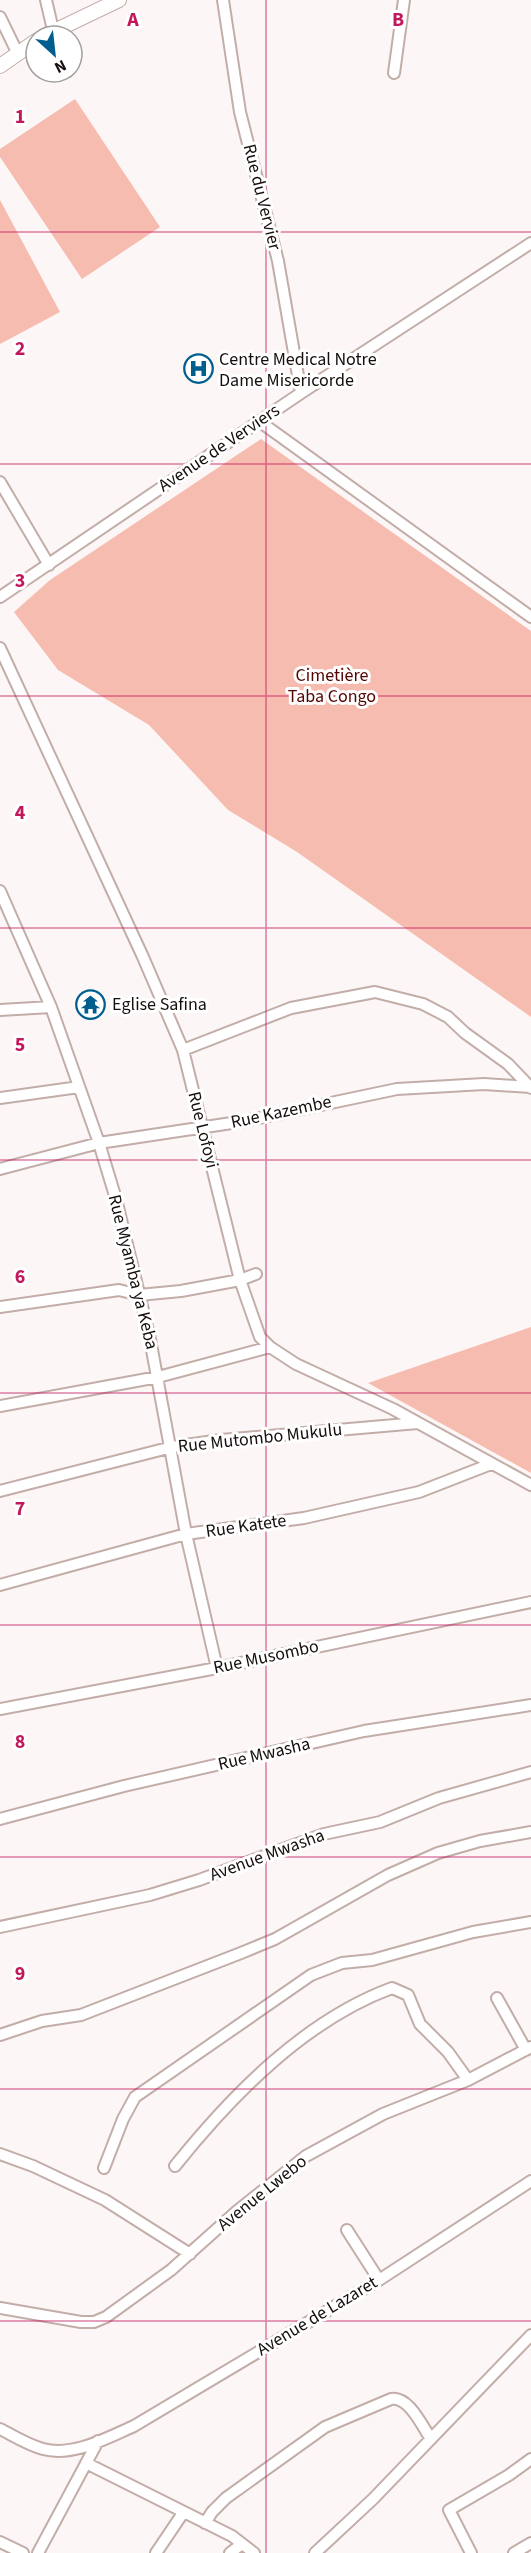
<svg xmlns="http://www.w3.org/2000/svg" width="531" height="2553" viewBox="0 0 531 2553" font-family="'Source Sans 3',sans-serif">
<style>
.green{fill:#f6bcaf}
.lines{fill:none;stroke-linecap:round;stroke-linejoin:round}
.minor-casing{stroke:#c3ada8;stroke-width:14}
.major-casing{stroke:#c3ada8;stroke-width:16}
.minor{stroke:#fff;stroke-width:10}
.major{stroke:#fff;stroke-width:14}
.grid{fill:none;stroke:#c2185b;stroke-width:1.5;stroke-opacity:0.55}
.labels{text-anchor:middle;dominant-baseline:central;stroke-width:6;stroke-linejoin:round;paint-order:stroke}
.street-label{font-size:18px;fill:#160f0d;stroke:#fff}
.poi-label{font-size:18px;fill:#160f0d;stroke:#fff;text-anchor:start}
.park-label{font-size:18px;fill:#530400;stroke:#fff}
.grid-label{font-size:20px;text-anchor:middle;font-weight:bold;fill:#c2185b;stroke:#fff;stroke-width:6;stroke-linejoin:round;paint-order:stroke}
</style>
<rect width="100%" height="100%" fill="#fcf7f6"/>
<path class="green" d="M75,99L160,227L82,279L0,157V149Z
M0,200L60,312L0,344Z
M261,439L531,631V1017L297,852L228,810L149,725L58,670L14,612L50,580Z
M531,1327V1473L368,1383Z"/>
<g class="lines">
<defs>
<path id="minor" d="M46,0L53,30
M223,0L240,112L278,261L301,393
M0,17L18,54
M394,73L404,0
M259,421L531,617
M0,482L49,565
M0,597L301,393L531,243
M0,648L143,957L183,1050L240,1280L260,1337L270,1347L296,1364L393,1409L531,1485
M0,891L51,1007L99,1143L116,1199L150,1339L186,1534L217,1668
M0,1010L51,1007
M183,1050L291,1008L375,992L423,1004L448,1017L465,1033L508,1064L531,1088
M0,1098L79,1087
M0,1169L99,1143L245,1121L397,1089L484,1084L530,1087
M0,1307L119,1290L139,1295L181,1291L240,1280L256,1274
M0,1406L158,1377L270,1347
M0,1491L172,1447L221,1440L418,1423
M0,1585L186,1534L304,1518L419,1492L491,1464
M0,1709L217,1668L531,1602
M0,1819L124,1786L364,1731L531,1705
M0,1927L150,1895L199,1880L324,1834L380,1822L439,1798L531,1772
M497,1998L526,2050
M0,2035L42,2021L81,2015L241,1953L275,1939L388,1875L438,1853L480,1841L531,1832
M0,2154L33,2166L105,2200L190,2254
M175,2166C232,2095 305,2020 392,1988L408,1995L420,2024L448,2052L468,2080
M104,2168L123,2119L135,2097L311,1975L342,1963L372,1960L473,1932L531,1922
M347,2230L379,2280
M0,2308L81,2322H94L106,2317L171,2270L236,2212L306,2156L383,2114L468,2080L531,2047
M0,2429C14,2436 28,2445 43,2449C73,2457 107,2438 134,2426L379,2280L531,2181
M86,2463L232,2536L254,2553
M205,2523L212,2512L226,2498L325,2427L391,2399C409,2396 422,2426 431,2439
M0,2542L23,2553
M38,2553L98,2441
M156,2553L183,2513
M230,2553L242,2544
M315,2553L373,2499L531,2335
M471,2553L449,2510L509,2475L531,2459
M514,2553L531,2543"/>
<path id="major" d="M44,36L119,0
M0,66L36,41"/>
</defs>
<use href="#minor" class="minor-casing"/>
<use href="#major" class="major-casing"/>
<use href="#minor" class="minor"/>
<use href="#major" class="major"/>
</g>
<path class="grid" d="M266,0V2553M0,232H531M0,464H531M0,696H531M0,928H531M0,1160H531M0,1393H531M0,1625H531M0,1857H531M0,2089H531M0,2321H531"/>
<defs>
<symbol id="hospital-ring" viewBox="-11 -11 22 22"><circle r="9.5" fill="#fff" stroke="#005e8e" stroke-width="1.5"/><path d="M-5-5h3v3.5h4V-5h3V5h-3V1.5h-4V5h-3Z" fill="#005e8e"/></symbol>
<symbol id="temple-ring" viewBox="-11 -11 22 22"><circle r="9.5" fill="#fff" stroke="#005e8e" stroke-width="1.5"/><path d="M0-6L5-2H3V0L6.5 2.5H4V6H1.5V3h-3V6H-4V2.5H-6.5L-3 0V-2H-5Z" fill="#005e8e"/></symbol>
</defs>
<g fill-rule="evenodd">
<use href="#hospital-ring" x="182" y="352" width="33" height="33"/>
<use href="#temple-ring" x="74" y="988" width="33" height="33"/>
</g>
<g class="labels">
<g class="street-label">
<text transform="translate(262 197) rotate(76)">Rue du Vervier</text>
<text transform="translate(219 448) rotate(-34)">Avenue de Verviers</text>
<text transform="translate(281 1112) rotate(-12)">Rue Kazembe</text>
<text transform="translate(203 1130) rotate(76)">Rue Lofoyi</text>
<text transform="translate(133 1272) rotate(76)">Rue Myamba ya Keba</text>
<text transform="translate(260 1438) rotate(-6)">Rue Mutombo Mukulu</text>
<text transform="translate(246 1526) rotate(-8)">Rue Katete</text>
<text transform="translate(266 1657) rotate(-12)">Rue Musombo</text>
<text transform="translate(264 1754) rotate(-13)">Rue Mwasha</text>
<text transform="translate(267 1855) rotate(-20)">Avenue Mwasha</text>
<text transform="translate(262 2193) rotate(-39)">Avenue Lwebo</text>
<text transform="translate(317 2316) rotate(-31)">Avenue de Lazaret</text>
</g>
<g class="poi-label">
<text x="219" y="359">Centre Medical Notre<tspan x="219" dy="21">Dame Misericorde</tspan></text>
<text x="112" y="1004">Eglise Safina</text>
</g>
<g class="park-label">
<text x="332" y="675">Cimetière<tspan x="332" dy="21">Taba Congo</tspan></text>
</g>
</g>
<g class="grid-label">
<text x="133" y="26">A</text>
<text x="398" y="26">B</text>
<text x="20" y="123">1</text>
<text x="20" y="355">2</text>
<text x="20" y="587">3</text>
<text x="20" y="819">4</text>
<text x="20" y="1051">5</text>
<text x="20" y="1283">6</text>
<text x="20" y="1515">7</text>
<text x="20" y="1748">8</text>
<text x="20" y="1980">9</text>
</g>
<g transform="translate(54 54) rotate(153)"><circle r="28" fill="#ffffff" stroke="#a29f9e" stroke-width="1.5"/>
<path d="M0-4.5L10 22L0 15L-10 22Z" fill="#005e8e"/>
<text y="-9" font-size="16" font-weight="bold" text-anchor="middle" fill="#160f0d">N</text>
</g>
</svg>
